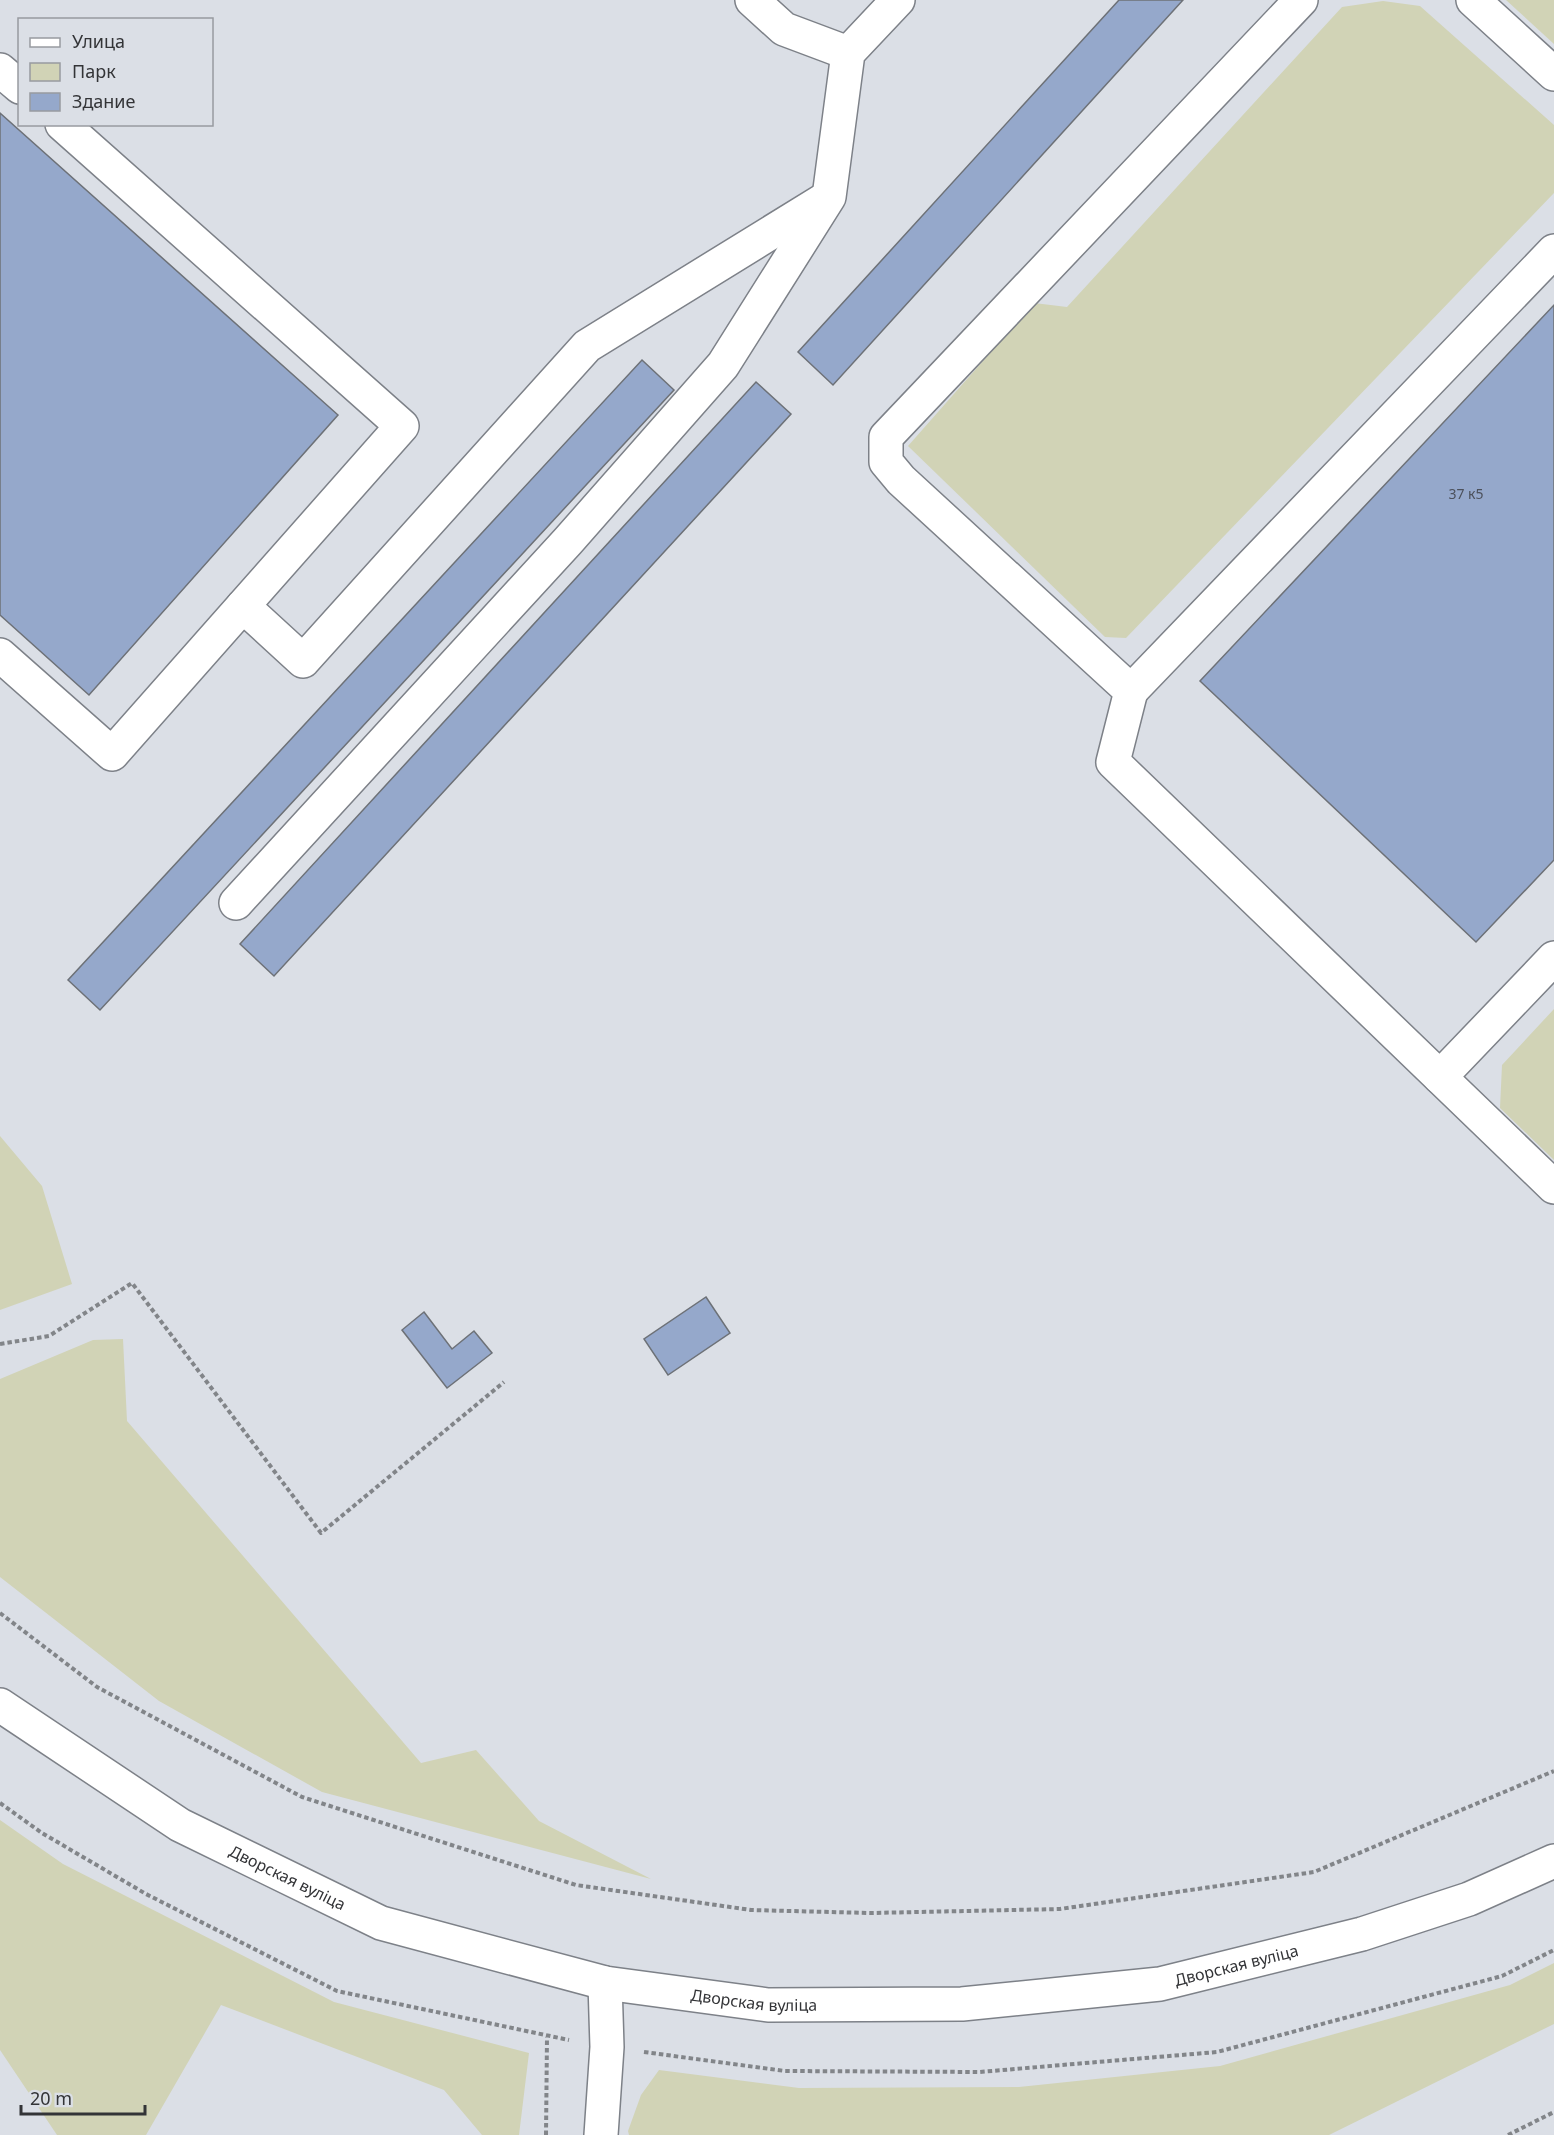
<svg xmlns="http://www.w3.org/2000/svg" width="1554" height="2135" viewBox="0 0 1554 2135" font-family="'Noto Sans',sans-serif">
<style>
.green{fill:#d1d3b6}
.building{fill:#95a8cb;stroke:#6d7177;stroke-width:1.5}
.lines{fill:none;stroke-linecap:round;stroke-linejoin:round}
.minor-casing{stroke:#7d8188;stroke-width:36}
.path{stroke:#828589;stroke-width:4;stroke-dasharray:4.5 3;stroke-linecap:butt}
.minor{stroke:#fff;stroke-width:33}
.labels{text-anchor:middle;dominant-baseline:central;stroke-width:4.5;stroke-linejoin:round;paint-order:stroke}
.number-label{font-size:14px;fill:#4c515c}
.street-label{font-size:16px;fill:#333437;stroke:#dbdfe6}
</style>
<rect width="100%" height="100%" fill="#dbdfe6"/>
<path class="green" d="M1506,0H1554V44Z
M1383,1L1420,6L1554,125V193L1126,638L1105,637L908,446L1034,303L1067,307L1342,7Z
M1554,1009V1160L1500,1108L1502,1065Z
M0,1136L42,1186L72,1284L0,1310Z
M123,1339L127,1421L421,1763L476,1750L539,1821L651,1879L322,1792L159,1701L0,1577V1379L93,1340Z
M0,1820L63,1864L334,2002L529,2053L519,2135H482L444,2090L221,2005L146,2135H57L0,2050Z
M1554,1963V2024L1329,2135H629L628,2131L641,2095L659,2070L799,2088L1019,2087L1220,2066L1510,1985Z"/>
<path class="building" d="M1119,0H1183L833,385L798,352Z
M0,113L338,415L89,695L0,615Z
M1554,305V860L1476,942L1200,681Z
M642,360L674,390L100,1010L68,980Z
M756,382L791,414L274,976L240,944Z
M706,1297L730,1333L668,1375L644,1339Z
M424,1312L452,1349L474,1331L492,1353L447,1388L402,1330Z"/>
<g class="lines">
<defs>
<g id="minor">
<path d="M752,0L784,29L848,53"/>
<path d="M1301,0L886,437V462L901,480L1131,691L1113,762L1554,1187"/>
<path d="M1473,0L1554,74"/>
<path d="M0,70L20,87"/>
<path d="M243,606L303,661L587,346L822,201"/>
<path d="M0,655L112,754L402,426L62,124"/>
<path d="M1131,691L1554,251"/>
<path d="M236,903L568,541L723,365L829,197L848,53L898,0"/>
<path d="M1440,1077L1554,958"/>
<path id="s1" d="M0,1705L180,1825L381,1923L605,1983L768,2005L962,2004L1160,1984L1362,1934L1469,1899L1554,1861"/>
<path d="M601,2135L607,2047L605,1983"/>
</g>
</defs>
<use href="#minor" class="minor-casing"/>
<path class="path" d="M0,1344L49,1336L132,1283L321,1533L504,1382
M0,1613L97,1687L302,1797L576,1885L751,1910L871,1913L1060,1909L1314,1872L1554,1771
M0,1803L42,1833L146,1894L337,1991L569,2040
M644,2052L785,2071L979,2072L1217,2052L1502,1976L1554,1950
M546,2135L547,2037
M1508,2135L1554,2112"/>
<use href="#minor" class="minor"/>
</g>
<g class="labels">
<g class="number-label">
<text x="1466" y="493">37 к5</text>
</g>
<g class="street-label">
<text stroke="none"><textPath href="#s1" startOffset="336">Дворская вуліца</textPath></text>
<text stroke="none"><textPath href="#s1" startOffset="1308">Дворская вуліца</textPath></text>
<text stroke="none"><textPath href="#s1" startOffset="822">Дворская вуліца</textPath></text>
</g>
</g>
<rect x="18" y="18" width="195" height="108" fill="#dbdfe6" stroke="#989ba0" stroke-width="1.5"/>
<rect x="30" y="38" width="30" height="9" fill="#ffffff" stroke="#989ba0" stroke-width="1.5"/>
<text x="72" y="48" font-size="18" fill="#333437">Улица</text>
<rect x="30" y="63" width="30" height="18" fill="#d1d3b6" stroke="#989ba0" stroke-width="1.5"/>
<text x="72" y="78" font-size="18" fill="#333437">Парк</text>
<rect x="30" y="93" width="30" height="18" fill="#95a8cb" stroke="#989ba0" stroke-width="1.5"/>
<text x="72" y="108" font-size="18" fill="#333437">Здание</text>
<path d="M21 2105v9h124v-9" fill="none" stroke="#333437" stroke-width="3"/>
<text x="30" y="2105" font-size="18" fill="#333437" stroke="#dbdfe6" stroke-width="4.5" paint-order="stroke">20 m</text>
</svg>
